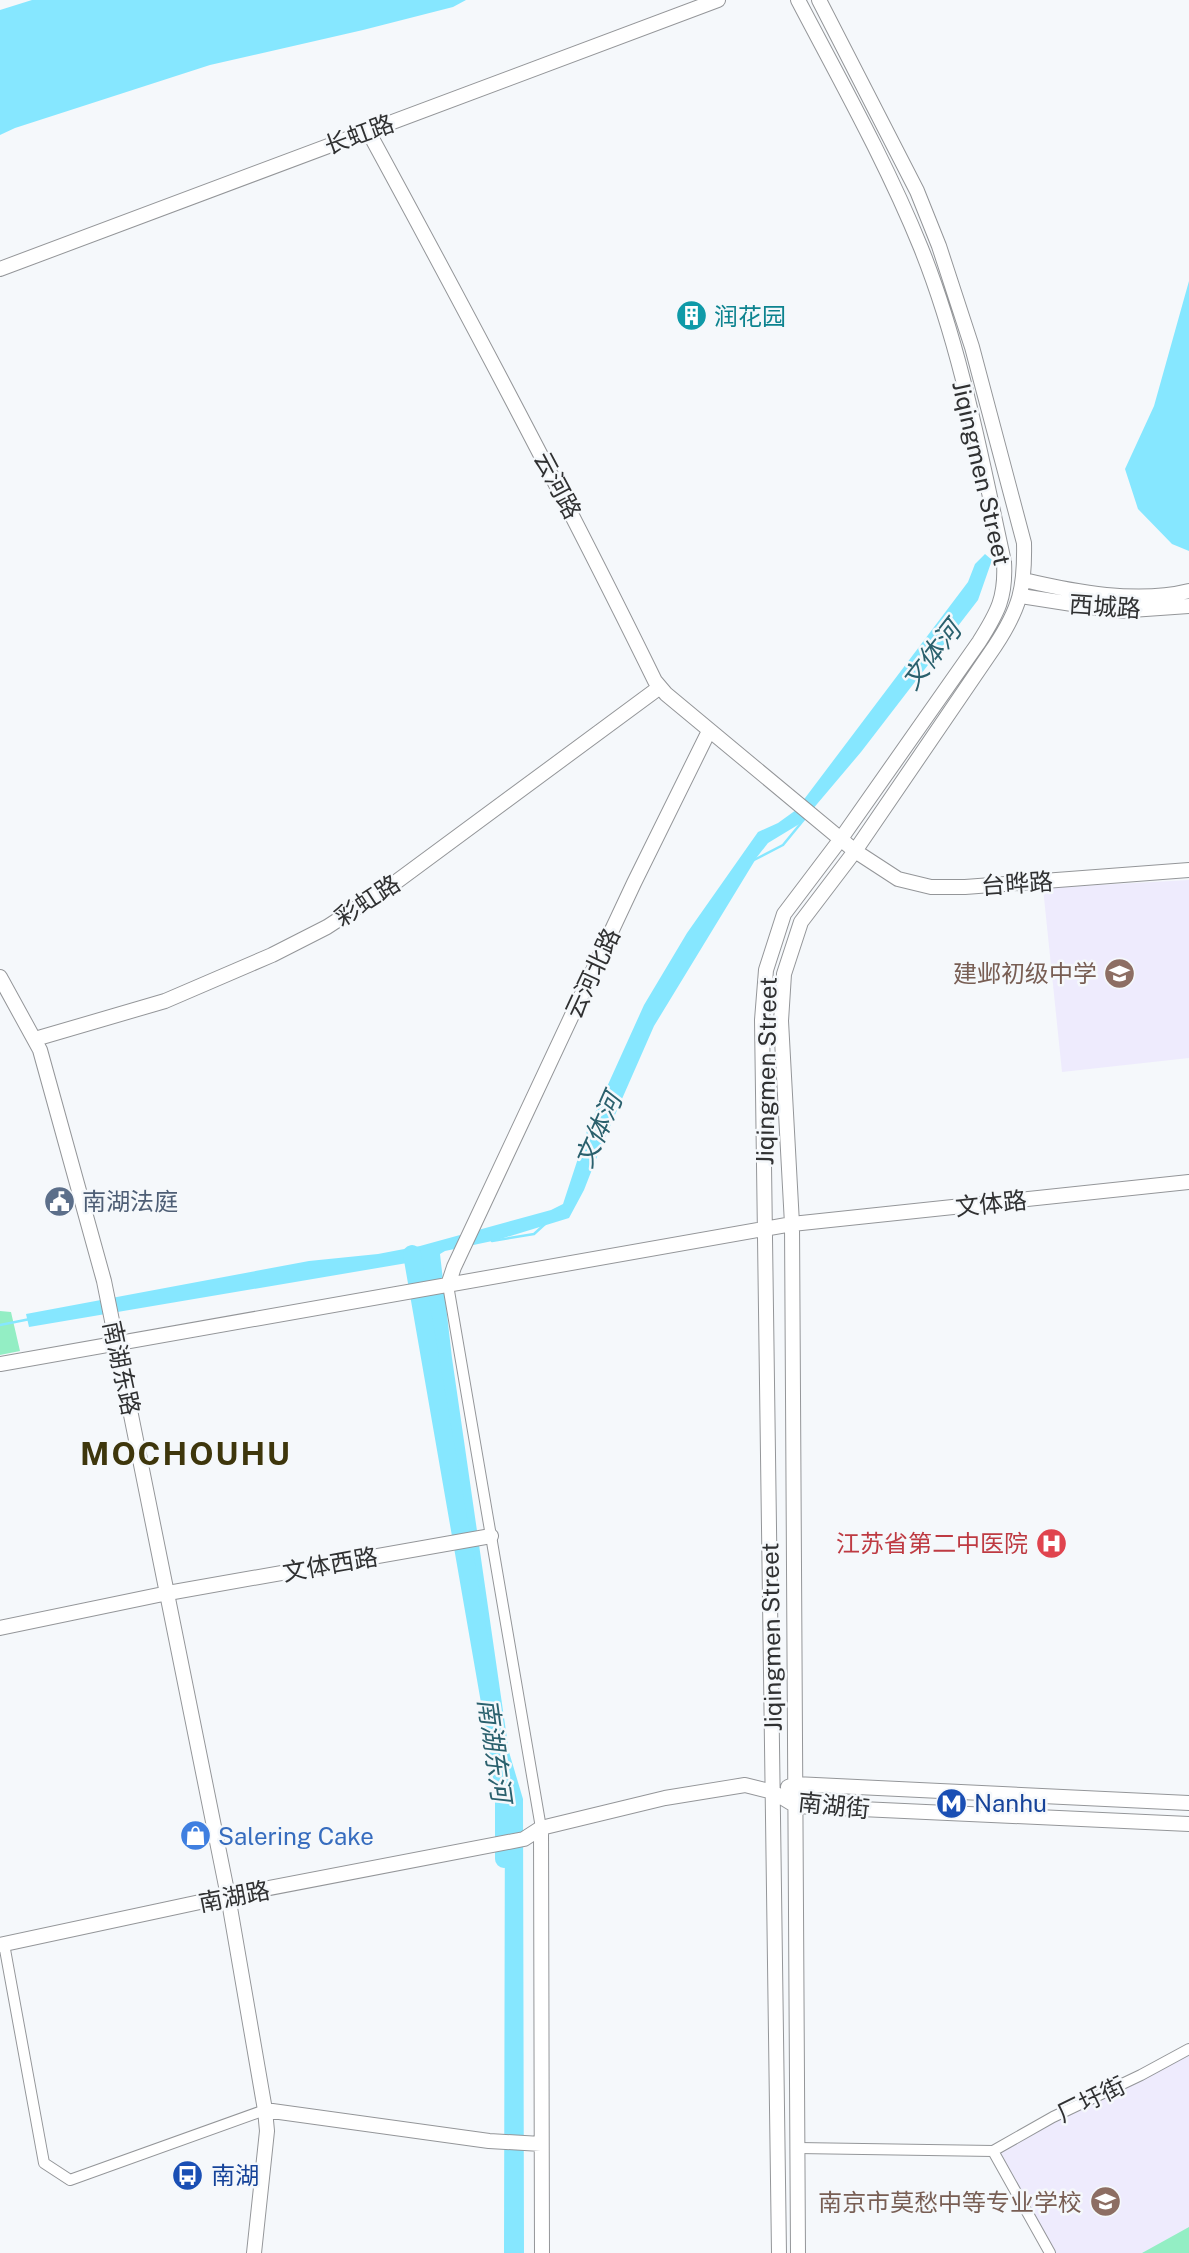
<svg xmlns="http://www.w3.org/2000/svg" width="1189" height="2253" viewBox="0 0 1189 2253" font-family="'Public Sans','Noto Sans SC',sans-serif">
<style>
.education{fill:#eeebfd}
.green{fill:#93eec4}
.water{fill:#86e7ff}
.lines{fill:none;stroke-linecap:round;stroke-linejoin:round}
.stream{stroke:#86e7ff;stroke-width:2.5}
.river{stroke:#86e7ff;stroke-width:18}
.street-casing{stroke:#949699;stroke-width:12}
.secondary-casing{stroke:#949699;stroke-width:16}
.street{stroke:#fff;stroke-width:10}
.secondary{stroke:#fff;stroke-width:14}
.labels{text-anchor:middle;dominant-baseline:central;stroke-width:5;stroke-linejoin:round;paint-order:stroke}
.street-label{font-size:24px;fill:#303132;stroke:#f5f8fb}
.culture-label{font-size:24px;fill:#0d838f;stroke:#f5f8fb;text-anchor:start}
.education-label{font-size:24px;fill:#785e54;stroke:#f5f8fb;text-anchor:end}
.service-label{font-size:24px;fill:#4e5e75;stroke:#f5f8fb;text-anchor:start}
.health-label{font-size:24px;fill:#be3a42;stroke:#f5f8fb;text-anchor:end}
.transit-label{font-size:24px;fill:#164399;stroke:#f5f8fb;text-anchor:start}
.shop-label{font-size:24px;fill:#366cbe;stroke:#f5f8fb;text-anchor:start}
.water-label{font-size:26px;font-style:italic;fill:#2a606d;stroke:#f5f8fb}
.district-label{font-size:32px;font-weight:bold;letter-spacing:2px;fill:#3e360c;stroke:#f5f8fb}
</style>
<rect width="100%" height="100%" fill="#f5f8fb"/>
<path class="education" d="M1189,880V1058L1062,1072L1043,888Z
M1189,2049V2253H1050L993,2151Z"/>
<path class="green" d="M0,1311L11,1312L20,1351L0,1355Z
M1189,2227V2253H1142Z"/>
<path class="water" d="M32,0H466L453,7L363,30L210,65L15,128L0,135V10Z
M1189,281V551L1172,544L1138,509L1125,469L1154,406Z
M985,554L992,560L978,600L861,752L801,823L768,843L757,857L654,1026L600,1149L584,1190L569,1218L497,1240L445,1251L440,1254L452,1358L509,1752L523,1799L524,2253H504L505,1774L434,1381L418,1265L413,1262L29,1327L26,1314L309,1261L378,1254L420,1246L551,1210L563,1204L587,1131L644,1005L687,933L758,832L778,823L796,810L968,582L975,564Z"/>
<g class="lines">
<path class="stream" d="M752,861L783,845L806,817
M492,1241L534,1234L545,1224
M0,1325L30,1319"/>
<path class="river" d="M412,1254L494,1725L504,1791V1859"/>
<defs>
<path id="street" d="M448,1285L541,1828
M4,1944L44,2163L70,2180L265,2110
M798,2148L993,2151L1053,2117L1141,2075L1189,2049
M993,2151L1050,2253"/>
<path id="secondary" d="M368,131C467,313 564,495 655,681L666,694L855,851L898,879L931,887H965L1189,870
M0,269L718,0
M1024,580C1075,592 1137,604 1189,591
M1021,596L1117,611L1189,606
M0,977L40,1050L104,1281L228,1896L265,2110L267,2131L254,2253
M35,1039L165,1001L272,955L327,927L396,882L660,687
M448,1285L454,1267L634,883L709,731
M0,1364L792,1224L1189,1182
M0,1628L168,1593L491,1536
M788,1787L795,1784L1189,1803
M541,1828L542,2253
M0,1945L228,1896L524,1839L541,1828L665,1798L745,1785L773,1792L796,1806L1189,1824
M265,2110L489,2141L541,2144
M779,2253L762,1020L766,970L784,914L840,840L979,642C998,612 1006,597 1004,562C981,457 961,348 921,248C886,162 841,82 798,0
M798,2253L792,1224L781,1021L784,974L801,922L855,851L995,646C1020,608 1025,588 1024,543L972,347L939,246L917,191L819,0"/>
</defs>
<use href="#street" class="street-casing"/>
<use href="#secondary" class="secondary-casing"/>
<use href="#street" class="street"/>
<use href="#secondary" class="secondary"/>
</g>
<defs>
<symbol id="building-disc" viewBox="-11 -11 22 22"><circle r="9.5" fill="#0f9aa8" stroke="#f5f8fb"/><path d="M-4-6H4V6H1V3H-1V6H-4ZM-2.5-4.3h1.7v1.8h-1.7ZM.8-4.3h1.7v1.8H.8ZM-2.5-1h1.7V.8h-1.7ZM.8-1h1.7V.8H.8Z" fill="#fff"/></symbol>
<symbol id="school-disc" viewBox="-11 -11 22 22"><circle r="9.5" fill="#8d6e63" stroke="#f5f8fb"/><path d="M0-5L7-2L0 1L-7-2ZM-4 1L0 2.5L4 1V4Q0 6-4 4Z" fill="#fff"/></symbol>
<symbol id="civic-disc" viewBox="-11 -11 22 22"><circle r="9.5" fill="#5c6f8a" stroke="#f5f8fb"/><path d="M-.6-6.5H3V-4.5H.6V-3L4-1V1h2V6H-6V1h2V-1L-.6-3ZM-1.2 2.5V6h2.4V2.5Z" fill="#fff"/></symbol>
<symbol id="hospital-disc" viewBox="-11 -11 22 22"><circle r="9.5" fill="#e0444e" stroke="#f5f8fb"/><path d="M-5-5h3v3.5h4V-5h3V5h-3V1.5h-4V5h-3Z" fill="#fff"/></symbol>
<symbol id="metro-disc" viewBox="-11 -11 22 22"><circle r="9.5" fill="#1a4fb4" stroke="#f5f8fb"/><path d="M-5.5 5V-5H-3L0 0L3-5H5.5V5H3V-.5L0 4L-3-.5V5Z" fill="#fff"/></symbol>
<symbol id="shop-disc" viewBox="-11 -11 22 22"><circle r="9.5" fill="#3f7fe0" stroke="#f5f8fb"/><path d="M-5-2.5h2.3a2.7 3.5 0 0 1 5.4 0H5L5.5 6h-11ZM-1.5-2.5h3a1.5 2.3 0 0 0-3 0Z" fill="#fff"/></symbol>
<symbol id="bus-disc" viewBox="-11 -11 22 22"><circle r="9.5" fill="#1a4fb4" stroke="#f5f8fb"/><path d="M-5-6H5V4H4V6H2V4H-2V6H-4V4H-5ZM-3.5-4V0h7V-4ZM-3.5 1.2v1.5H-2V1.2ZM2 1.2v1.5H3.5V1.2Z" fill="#fff"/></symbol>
</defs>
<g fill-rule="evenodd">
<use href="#building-disc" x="674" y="298" width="35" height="35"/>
<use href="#school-disc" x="1102" y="956" width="35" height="35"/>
<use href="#civic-disc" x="42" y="1184" width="35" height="35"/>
<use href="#hospital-disc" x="1034" y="1526" width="35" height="35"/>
<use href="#metro-disc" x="934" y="1786" width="35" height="35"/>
<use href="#shop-disc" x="178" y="1818" width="35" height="35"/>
<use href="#bus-disc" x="170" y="2158" width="35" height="35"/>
<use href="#school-disc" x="1088" y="2184" width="35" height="35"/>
</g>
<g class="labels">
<g class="street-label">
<text transform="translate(359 134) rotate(-20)">长虹路</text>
<text transform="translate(982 473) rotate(77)">Jiqingmen Street</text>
<text transform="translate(558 485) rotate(62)">云河路</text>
<text transform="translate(1105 606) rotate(4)">西城路</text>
<text transform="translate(1017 883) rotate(-4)">台晔路</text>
<text transform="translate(367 900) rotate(-33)">彩虹路</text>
<text transform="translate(592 973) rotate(-65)">云河北路</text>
<text transform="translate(766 1071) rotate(-89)">Jiqingmen Street</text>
<text transform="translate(991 1203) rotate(-6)">文体路</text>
<text transform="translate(122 1368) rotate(78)">南湖东路</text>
<text transform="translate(330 1564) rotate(-10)">文体西路</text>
<text transform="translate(771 1637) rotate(-91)">Jiqingmen Street</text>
<text transform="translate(834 1805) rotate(6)">南湖街</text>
<text transform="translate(234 1896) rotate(-11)">南湖路</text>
<text transform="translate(1091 2099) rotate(-26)">厂圩街</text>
</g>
<g class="culture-label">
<text x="714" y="316">润花园</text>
</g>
<g class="education-label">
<text x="1097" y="973">建邺初级中学</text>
<text x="1082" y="2202">南京市莫愁中等专业学校</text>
</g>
<g class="service-label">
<text x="82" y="1201">南湖法庭</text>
</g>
<g class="health-label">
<text x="1028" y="1543">江苏省第二中医院</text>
</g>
<g class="transit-label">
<text x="974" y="1803">Nanhu</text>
<text x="211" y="2175">南湖</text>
</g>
<g class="shop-label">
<text x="218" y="1836">Salering Cake</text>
</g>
<g class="water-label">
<text transform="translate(931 655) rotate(-52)">文体河</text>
<text transform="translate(598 1130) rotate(-66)">文体河</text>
<text transform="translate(495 1750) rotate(82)">南湖东河</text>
</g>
<g class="district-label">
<text x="186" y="1453">MOCHOUHU</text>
</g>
</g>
</svg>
